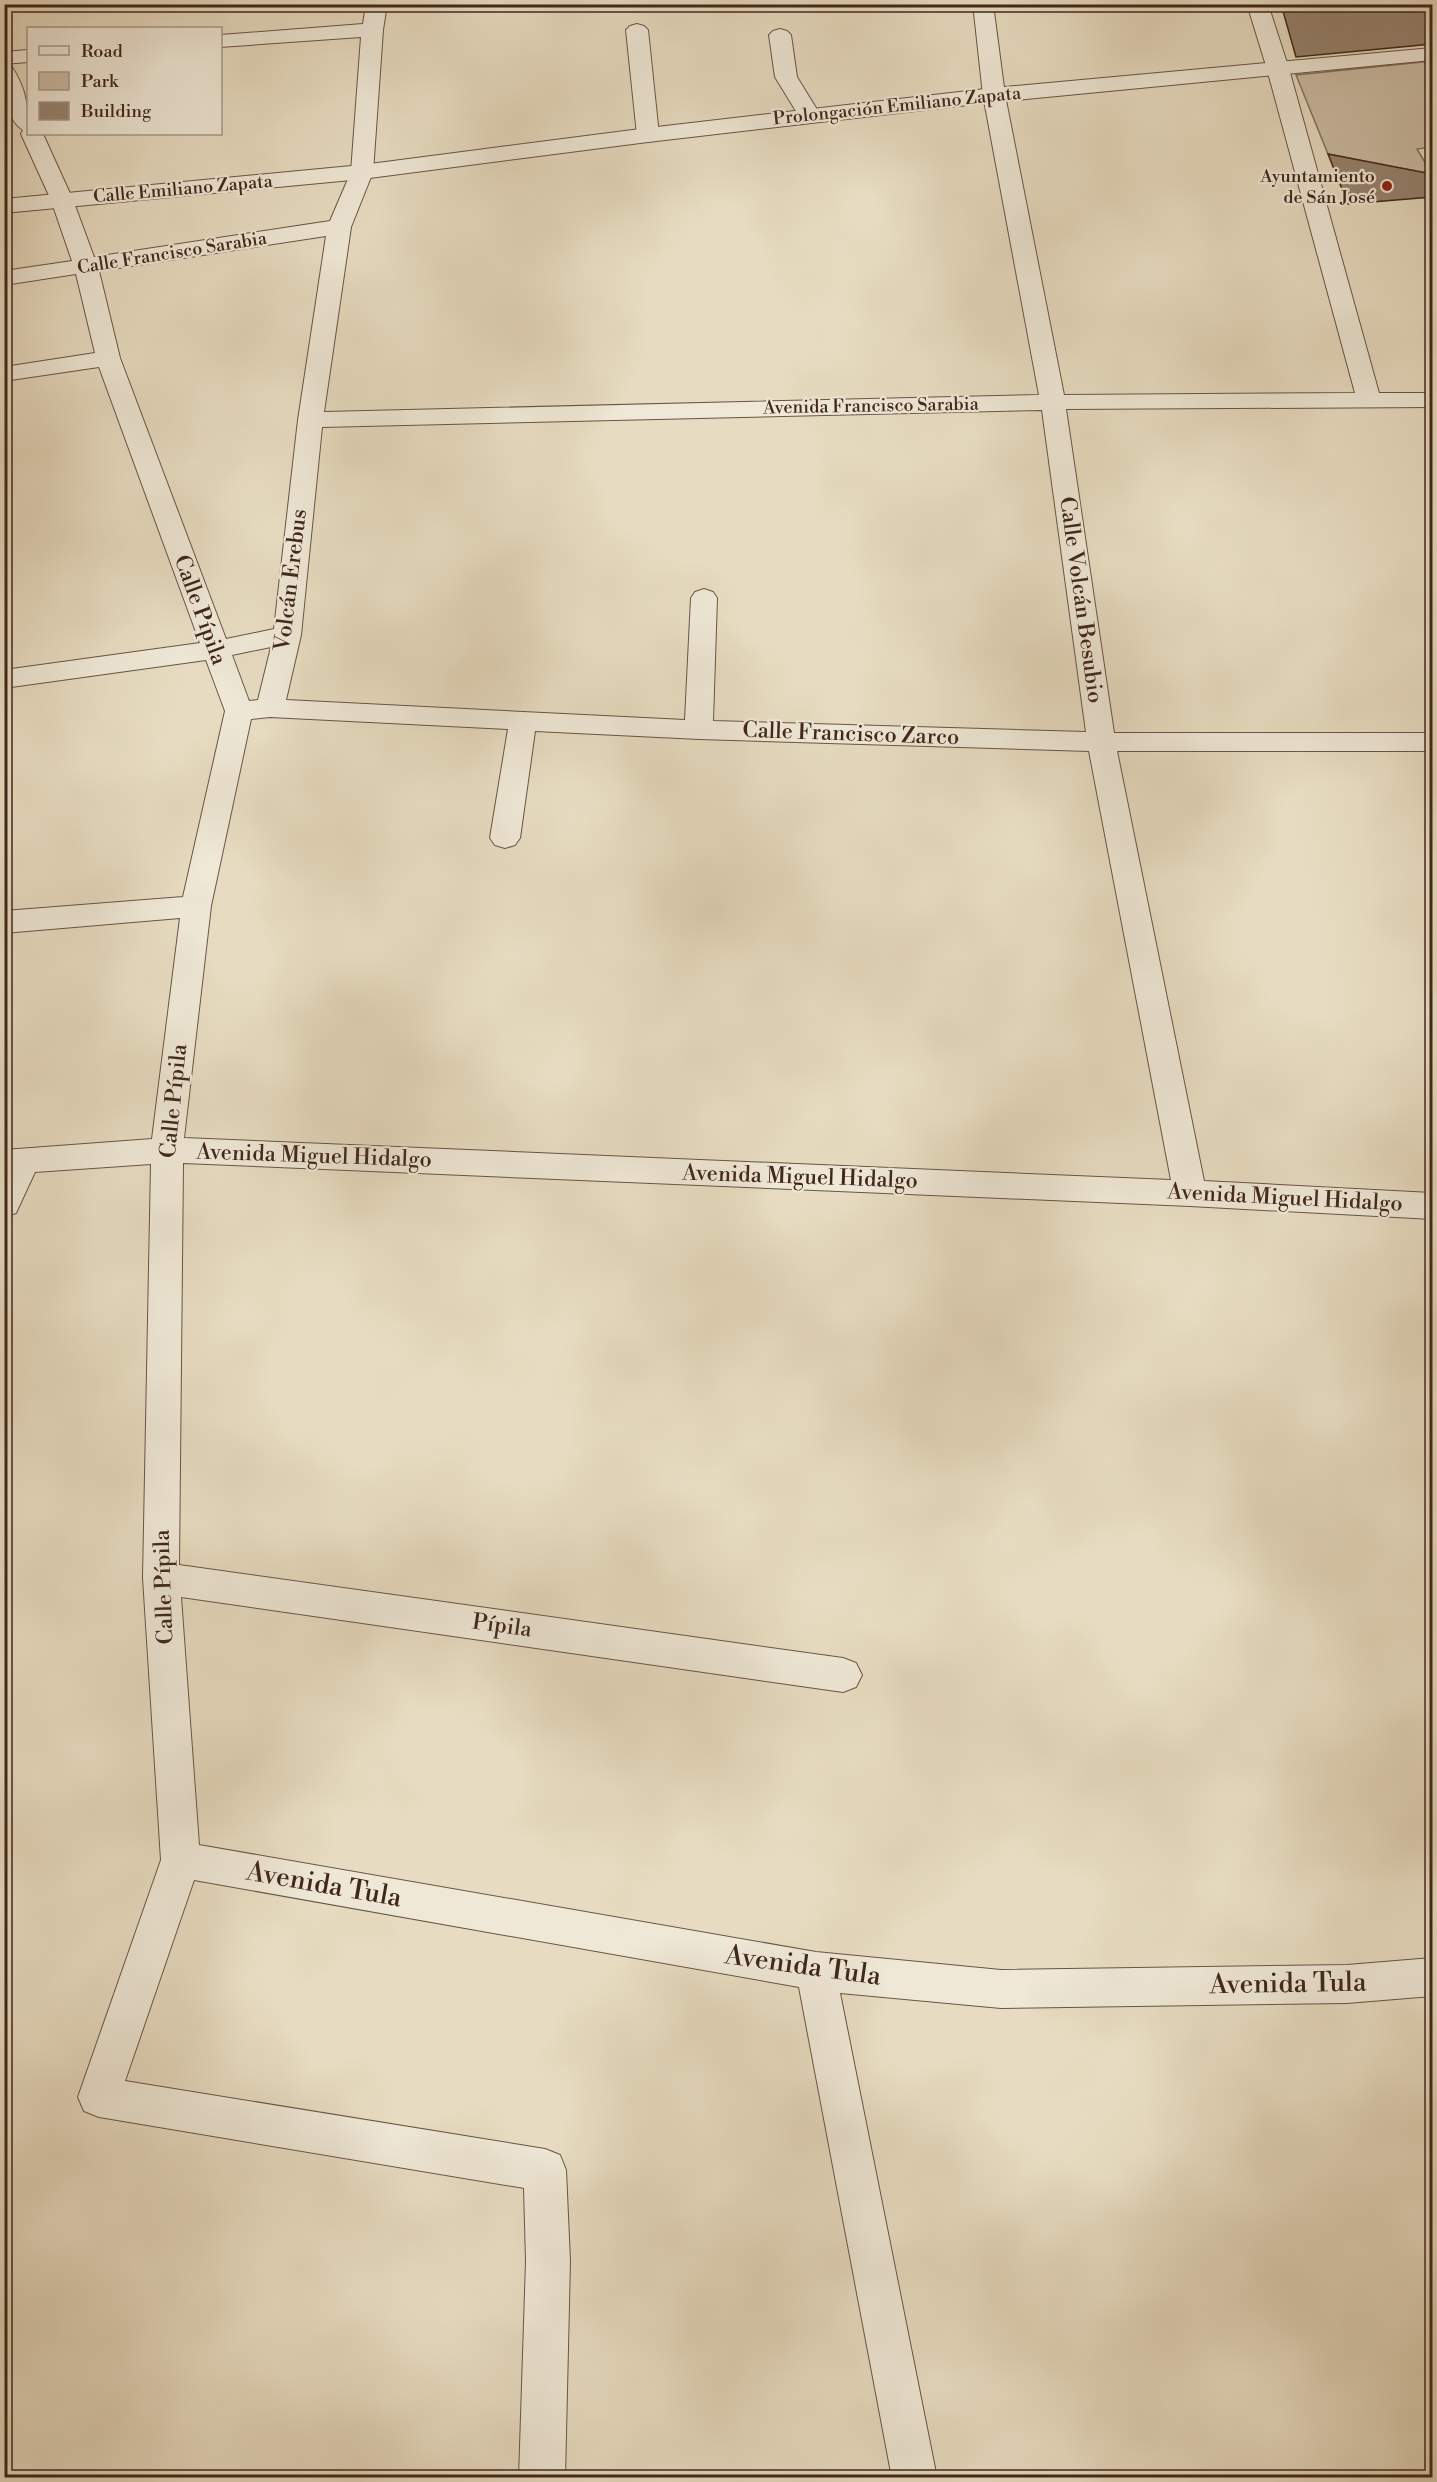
<svg xmlns="http://www.w3.org/2000/svg" width="1437" height="2482" viewBox="0 0 1437 2482" font-family="'Libre Bodoni',serif">
<style>
.green{fill:#cbbda5;stroke:#867260;stroke-width:1.5}
.building{fill:#978572;stroke:#40271c;stroke-width:1.5}
.lines{fill:none;stroke-linecap:round;stroke-linejoin:round}
.minor-casing{stroke:#6a5445;stroke-width:2}
.tertiary-casing{stroke:#6a5445;stroke-width:2}
.minor{fill:#efe8d7;fill-rule:evenodd}
.tertiary{fill:#efe8d7;fill-rule:evenodd}
.poi-dot{fill:#8f2418;stroke:#efe8d7;stroke-width:2}
.labels{text-anchor:middle;dominant-baseline:central;stroke-width:4.5;stroke-linejoin:round;paint-order:stroke}
.far-street-label{font-size:18px;fill:#40271c;stroke:#efe8d7}
.far-poi-label{font-size:18px;fill:#40271c;stroke:#efe8d7;text-anchor:end}
.street-label{font-size:22px;fill:#40271c;stroke:#efe8d7}
.near-street-label{font-size:27px;fill:#40271c;stroke:#efe8d7}
</style>
<rect width="100%" height="100%" fill="#e7dcc1"/>
<filter id="stains"><feTurbulence type="fractalNoise" baseFrequency=".00333" numOctaves="4"/><feColorMatrix values="0 0 0 0 .2 0 0 0 0 .09 0 0 0 0 .02 0 0 0 .5 -.17"/></filter>
<radialGradient id="worn" r=".72"><stop offset=".6" stop-color="#630" stop-opacity="0"/><stop offset="1" stop-color="#630" stop-opacity=".3"/></radialGradient>
<path class="green" d="M1432,61V147L1417,149L1432,174L1328,154L1296,75Z"/>
<path class="building" d="M1281,4H1432V44L1296,57Z
M1328,154L1432,174V197L1348,204Z"/>
<g class="lines">
<defs>
<path id="minor" d="M366,4H387L383,30L373,172L351,227L324,412L1039,395L983,95L973,4H993L1005,95L1064,395L1355,393L1267,69L1247,4H1268L1289,69L1379,393H1432V407L1066,409L1114,733H1432V751H1117L1204,1181L1432,1193V1219L1190,1206L183,1163L179,1565L843,1658L856,1663L862,1675L856,1687L843,1692L181,1597L199,1845L816,1952L1001,1970L1347,1965L1432,1958V1996L1347,2003L1001,2008L840,1993L937,2478H892L799,1987L194,1880L125,2081L545,2149L560,2155L566,2170L570,2261L565,2478H519L526,2261L524,2188L99,2117L84,2111L78,2097L161,1860L143,1578L151,1164L35,1172L16,1213L4,1217V1150L152,1139L180,918L4,933V911L183,897L225,711L206,660L4,688V670L200,643L99,367L4,381V367L95,353L76,274L4,285V271L72,261L51,200L21,134L23,130C5,120 4,84 4,66L12,67C27,90 28,107 28,134H43L73,200L94,257L330,221L351,172L361,37L220,47V35L363,24ZM326,236L298,420L274,629L226,639L120,358L99,271ZM1042,410L1086,732L713,721L717,598L713,592L704,589L695,592L691,598L685,720L286,700L301,635L322,427ZM271,647L258,700L249,701L232,655ZM270,717L508,729L490,838L495,845L505,848L515,845L520,838L535,731L699,739L1089,751L1171,1180L184,1138L211,906L251,719Z
M637,24L644,26L648,30L659,135L656,140L648,142L640,140L637,135L626,30L630,26Z
M780,29L787,31L791,35L797,77L821,116L818,121L810,123L802,121L775,77L769,35L773,31Z
M28,50V62L4,64V52Z"/>
<path id="tertiary" d="M1432,48V60L994,102L648,142L362,179L4,213V199L362,165L648,128L994,88Z"/>
</defs>
<use href="#minor" class="minor-casing"/>
<use href="#tertiary" class="tertiary-casing"/>
<use href="#minor" class="minor"/>
<use href="#tertiary" class="tertiary"/>
</g>
<circle class="poi-dot" cx="1387" cy="186" r="6"/>
<g class="labels">
<g class="far-street-label">
<text transform="translate(897 106) rotate(-6)">Prolongación Emiliano Zapata</text>
<text transform="translate(183 189) rotate(-5)">Calle Emiliano Zapata</text>
<text transform="translate(172 253) rotate(-9)">Calle Francisco Sarabia</text>
<text transform="translate(871 406) rotate(-1)">Avenida Francisco Sarabia</text>
</g>
<g class="far-poi-label">
<text x="1375" y="176">Ayuntamiento<tspan x="1375" dy="21">de Sán José</tspan></text>
</g>
<g class="street-label">
<text transform="translate(291 580) rotate(-83)">Volcán Erebus</text>
<text transform="translate(1081 600) rotate(82)">Calle Volcán Besubio</text>
<text transform="translate(200 610) rotate(70)">Calle Pípila</text>
<text transform="translate(851 734) rotate(2)">Calle Francisco Zarco</text>
<text transform="translate(174 1101) rotate(-84)">Calle Pípila</text>
<text transform="translate(314 1156) rotate(2)">Avenida Miguel Hidalgo</text>
<text transform="translate(800 1177) rotate(2)">Avenida Miguel Hidalgo</text>
<text transform="translate(1285 1198) rotate(3)">Avenida Miguel Hidalgo</text>
<text transform="translate(164 1587) rotate(-92)">Calle Pípila</text>
<text transform="translate(502 1626) rotate(8)">Pípila</text>
</g>
<g class="near-street-label">
<text transform="translate(324 1885) rotate(10)">Avenida Tula</text>
<text transform="translate(803 1966) rotate(8)">Avenida Tula</text>
<text transform="translate(1288 1984) rotate(-1)">Avenida Tula</text>
</g>
</g>
<rect width="1437" height="2482" fill="none" stroke="#e7dcc1" stroke-width="24"/>
<rect x="6" y="6" width="1425" height="2470" fill="none" stroke="#40271c" stroke-width="3"/>
<rect x="12" y="12" width="1413" height="2458" fill="none" stroke="#40271c" stroke-width="1.5"/>
<rect x="27" y="27" width="195" height="108" fill="#efe8d7" stroke="#a99b8c" stroke-width="1.5"/>
<rect x="39" y="46" width="30" height="9" fill="#efe8d7" stroke="#a99b8c" stroke-width="1.5"/>
<text x="81" y="57" font-size="18" fill="#40271c">Road</text>
<rect x="39" y="72" width="30" height="18" fill="#cbbda5" stroke="#a99b8c" stroke-width="1.5"/>
<text x="81" y="87" font-size="18" fill="#40271c">Park</text>
<rect x="39" y="102" width="30" height="18" fill="#978572" stroke="#a99b8c" stroke-width="1.5"/>
<text x="81" y="117" font-size="18" fill="#40271c">Building</text>
<rect width="100%" height="100%" filter="url(#stains)"/>
<rect width="100%" height="100%" fill="url(#worn)"/>
</svg>
